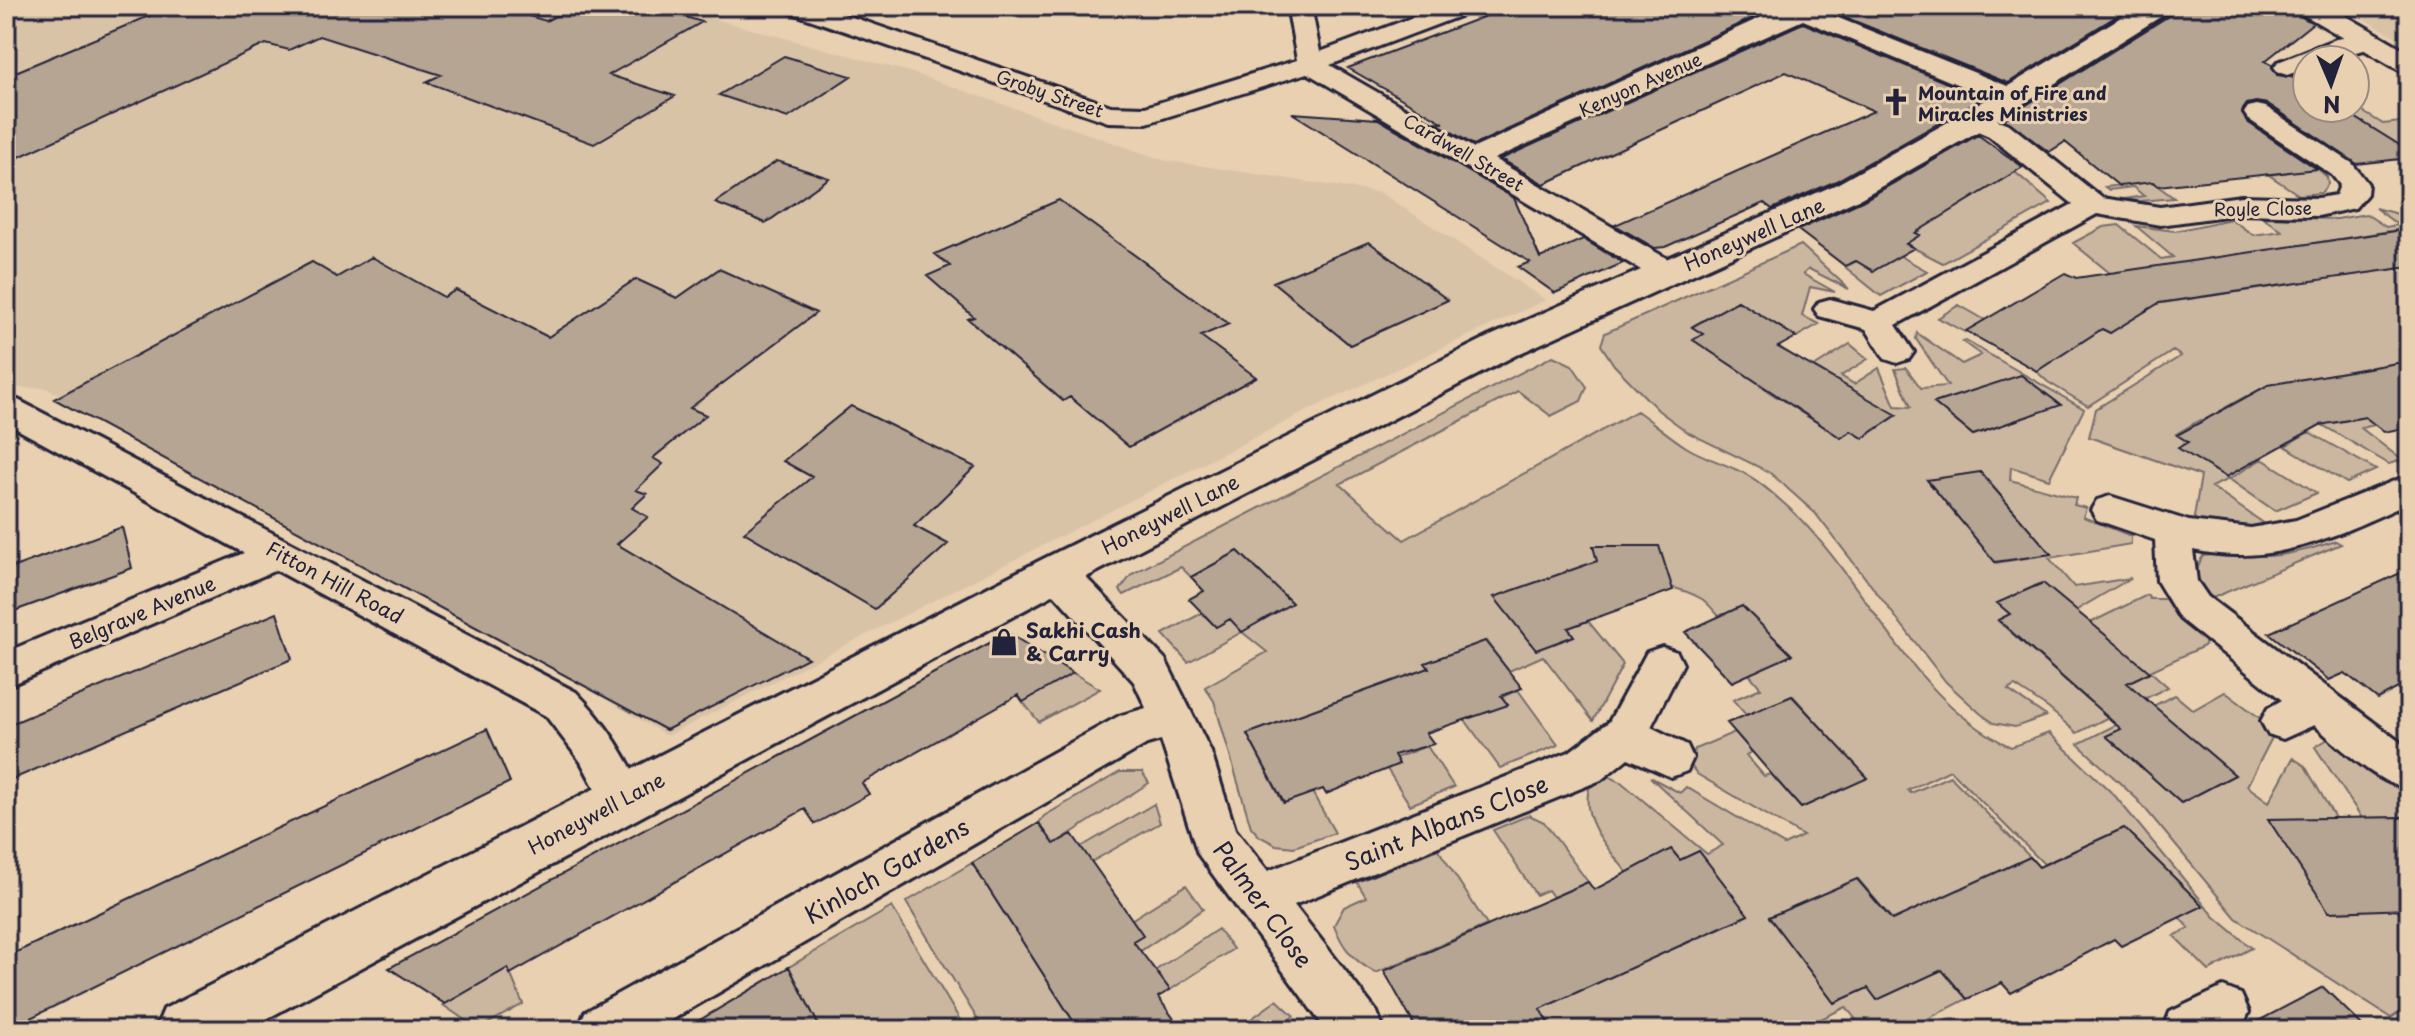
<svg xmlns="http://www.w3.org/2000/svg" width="2415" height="1036" viewBox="0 0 2415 1036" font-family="'Playpen Sans',sans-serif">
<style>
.built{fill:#d9c3a7}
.green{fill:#cbb79f;stroke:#766c6d;stroke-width:2;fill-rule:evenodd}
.building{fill:#b7a593;stroke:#22223b;stroke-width:2}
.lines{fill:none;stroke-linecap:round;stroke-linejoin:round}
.minor-casing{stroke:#22223b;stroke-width:6}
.tertiary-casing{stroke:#22223b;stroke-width:6}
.trunk-casing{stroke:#22223b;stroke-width:6}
.minor{fill:#e8d0b0;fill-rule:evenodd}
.tertiary{fill:#e8d0b0;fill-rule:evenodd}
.trunk{fill:#e8d0b0;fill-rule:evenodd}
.labels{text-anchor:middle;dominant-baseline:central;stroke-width:6;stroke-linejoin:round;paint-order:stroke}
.far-street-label{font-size:18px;fill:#22223b;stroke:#e8d0b0}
.far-poi-label{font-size:18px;font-weight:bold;fill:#22223b;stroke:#e8d0b0;text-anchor:start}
.street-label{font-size:20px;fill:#22223b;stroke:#e8d0b0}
.poi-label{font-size:20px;font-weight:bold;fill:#22223b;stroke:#e8d0b0;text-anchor:start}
.near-street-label{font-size:24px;fill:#22223b;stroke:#e8d0b0}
</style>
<rect width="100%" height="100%" fill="#e8d0b0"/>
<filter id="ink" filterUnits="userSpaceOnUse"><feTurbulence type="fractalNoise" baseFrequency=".0125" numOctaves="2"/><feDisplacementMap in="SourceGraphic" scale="16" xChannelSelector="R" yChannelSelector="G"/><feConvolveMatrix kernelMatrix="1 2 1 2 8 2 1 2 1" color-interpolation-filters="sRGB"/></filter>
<g filter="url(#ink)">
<path class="built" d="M6,6H667L913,73L1163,160L1381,193L1546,300L1315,407L667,736L300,516L46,388H6Z
M2340,6H2409V44Z"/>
<path class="green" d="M2355,107L2383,124L2409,121V151L2340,108Z
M2121,159L2174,198L2140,201L2123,199L2144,196L2133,187L2109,190L2105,187L2150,182Z
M2300,159L2311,163L2327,177L2328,184L2321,193L2299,195L2269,175L2290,172Z
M2015,172L2051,203L1943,263L1900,241L1919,236L1915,233Z
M2375,208L2409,217V228L2295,246L2338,277L2409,267V361L2285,382L2334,423L2366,417L2375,425L2361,428L2402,460L2389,464L2317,422L2246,396L2225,408L2216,429L2200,420L2176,434L2188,442L2179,448L2229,479L2262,459L2317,493L2275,511L2229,479L2211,487L2265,524L2250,528L2197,522L2194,517L2201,476L2089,437L2096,409L2181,356L2173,351L2088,406L2048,382L2035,370L2048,361L2111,274L2073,243L2103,227L2119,225L2161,259L2173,257L2136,226L2175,231L2231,219L2253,235L2282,231L2263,217L2337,219L2366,214L2386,227L2398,225ZM2324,279L2149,305L2124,282Z
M1801,245L1849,289L1809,269L1803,274L1835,292L1810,287L1802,316L1819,324L1796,337L1738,301L1692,326L1703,334L1693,340L1751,363L1779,347L1795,357L1778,374L1760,386L1777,397L1786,392L1808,406L1800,412L1841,437L1851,431L1863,438L1896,416L1814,367L1850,344L1868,359L1841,376L1854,384L1879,368L1895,406L1911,407L1895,369L1906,368L1921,388L1948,386L1916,339L1917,333L1962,364L1981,355L1963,342L1966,341L2084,409L2049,479L2011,467L2010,480L2076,498L2074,505L2086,508L2083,517L2131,536V544L2049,558L2074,587L2131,578L2075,611L2041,583L1998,603L2010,614L1998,621L2090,702L2149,672L2090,623L2147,595L2150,599H2165L2174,611L2208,637L2204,646L2150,671L2168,687L2077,733L2048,708L2015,686L2008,690L2046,716L2015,727L1994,723L1981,714L1946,682L1815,513L1769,472L1689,433L1659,411L1614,365L1601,345L1605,333ZM2021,375L2060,405L1973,435L1935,404ZM1980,472L2051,554L1996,563L1928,481Z
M1884,247L1927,271L1881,296L1845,267Z
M1959,305L1985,320L1965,332L1938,318Z
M1553,356L1572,365L1587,387L1581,401L1551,416L1518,391L1340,484L1404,540L1637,411C1654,423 1669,436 1686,447C1705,459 1728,464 1747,475C1762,483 1777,497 1790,509C1868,582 1910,700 2011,747L2049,733L2115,796L2215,917L2252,948L2209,971L2174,936L2189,928L2179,917L2202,905L2124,828L2044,864L1950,770L1908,790L1911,793L1950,776L2030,857L1899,918L1967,999L1927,1019L1935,1030H1864L1846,1007L1798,1030H1541L1550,1026L1540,1009L1643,962L1667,927L1681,946L1748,915L1699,851L1680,860L1672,850L1649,861L1633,880C1613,853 1580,824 1589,788L1608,776L1621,782L1707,854L1723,845L1650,777L1680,793L1686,787L1784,845L1803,836L1697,774L1689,763L1695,749L1735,732L1752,752L1746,755L1764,776L1771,774L1801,808L1867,778L1793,696L1746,715L1733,700L1761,688L1749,674L1791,654L1742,606L1720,617C1714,611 1708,603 1702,599C1650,568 1552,589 1495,598L1530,643L1547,637L1554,644L1574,636L1568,628L1588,621L1623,664L1593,721L1543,656L1509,671L1486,641L1426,663L1448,695L1410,708L1393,681L1247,734L1283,803L1312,792L1335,833L1294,847L1276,845L1259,836L1251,827L1214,701L1205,687L1267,652L1242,632L1188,662L1163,634L1202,613L1216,627L1230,619L1291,602L1238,551L1191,577L1181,567L1124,595L1120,590L1132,574ZM1858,879L1926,959L1877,999L1868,988L1834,1003L1769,917Z
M2309,432L2376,470L2347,483L2285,446Z
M2336,541L2341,544L2210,599C2198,584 2192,573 2203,556C2225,552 2245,556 2267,556C2291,555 2313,548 2336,541Z
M1073,673L1100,689L1039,722L1023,702Z
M1518,690L1558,745L1500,768L1460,713L1479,705L1485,713L1507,704L1502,697Z
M2225,692L2276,730L2247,786L2269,802L2293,758L2305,766L2335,818L2269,820L2329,912L2361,911L2384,889L2400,913H2409V1006L2391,1018L2236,918L2138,800L2078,744L2175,695L2193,710ZM2182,730L2235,775L2181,803L2107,736Z
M2333,736L2409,794V817L2362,818L2315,747Z
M1427,746L1454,787L1410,805L1387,769L1399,764L1395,758Z
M1120,772H1142L1149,783L1054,844L1039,823L1044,816Z
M1154,804L1160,823L1091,862L1081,847Z
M1529,815L1544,822L1588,882L1553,897L1548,890L1536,895L1493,830Z
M1438,849L1487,925L1376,973C1354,961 1343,949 1334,925L1344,907L1366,897L1357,882Z
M972,863L1070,1016L1138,982L1218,929L1233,949L1170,990L1160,977L1081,1030H984L906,902Z
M1186,885L1203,909L1130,958L1123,948L1142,935L1131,920Z
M892,907L966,1030H821L789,967Z
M508,968L523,1004L478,1029L443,1005Z
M1277,1000L1294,1016L1274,1030H1236Z"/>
<path class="building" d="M173,6H495L546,21L574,6H650L702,22L609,75L675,96L594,144L426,82L441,75L319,36L289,50L266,44L6,163V76Z
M1512,6H1779L1474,145L1435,122L1444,123L1348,68Z
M1845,6H2133L2008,83L1837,14Z
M2175,6H2292L2298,15L2313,23L2265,61L2272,65L2277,75L2291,77L2307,87V108H2340L2409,151V158L2357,164L2268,104L2256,102L2247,104L2242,111L2246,121L2317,169L2158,186L2153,182L2119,186L2065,142L2049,152L2004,119L2170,15Z
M1803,23L1983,98L1836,181L1772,209L1764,203L1665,247L1655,248L1615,225L1874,111L1786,72L1544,184L1501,159Z
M784,56L851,76L788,118L719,95Z
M1292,113L1378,119L1514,198L1540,258L1583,239L1623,263L1555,293L1518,267L1530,262Z
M1978,135L2023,167L1915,233L1920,235L1906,244L1914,248L1873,271L1856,261L1845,266L1798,230L1862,201Z
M777,161L829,178L766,223L715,203Z
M1059,200L1229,324L1201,336L1256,377L1129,447L1070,397L1063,401L968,319L974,317L927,276L950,266L935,254Z
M2409,229V267L2159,303L2110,333L2102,329L2037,371L1966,331L2065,273L2076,278Z
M1369,242L1448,300L1350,345L1273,282Z
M372,257L444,297L456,290L548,337L636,279L677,298L719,269L816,313L690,408L706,415L653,458L663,464L636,490L647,494L632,508L648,517L617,544L808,658L666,730L54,399L312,262L337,277Z
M1738,301L1796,337L1778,347L1897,415L1863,438L1851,431L1841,438L1693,340L1703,334L1692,327Z
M2409,361V427L2384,432L2365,417L2320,425L2226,477L2178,448L2188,442L2177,435L2268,385Z
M2021,375L2061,405L1973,435L1934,403Z
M851,406L975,467L914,526L948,544L875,609L744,532L812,477L783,461Z
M1980,472L2013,510L2051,554L1995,562L1927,480Z
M122,527L132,568L6,614V570Z
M1593,546H1659L1673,590L1568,628L1574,636L1536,650L1494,597L1597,561Z
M1238,551L1292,603L1242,632L1230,619L1216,627L1189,599L1204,591L1191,577Z
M2409,569V682L2378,699L2345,673L2329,680L2269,633Z
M2043,583L2150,672L2127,683L2235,775L2181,803L2106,736L2121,729L1998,620L2010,614L1997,603Z
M1742,606L1792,655L1732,682L1685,632Z
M277,613L292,659L6,782V726Z
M1008,633L1073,673L1023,702L1018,695L862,783L869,794L815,824L805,809L510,974L508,968L445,1004L389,968Z
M1485,641L1522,688L1501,696L1508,705L1426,733L1434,744L1394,755L1399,764L1326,794L1323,789L1284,803L1247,734L1429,668L1425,663Z
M1792,696L1868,778L1801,808L1727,723Z
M487,729L510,782L6,1030V957Z
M2409,817V909L2329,912L2268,819Z
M1039,823L1054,844L1072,834L1143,935L1133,941L1170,990L1158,997L1182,1030H1079L972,863Z
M2124,828L2203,906L2121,946L2114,939L2011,993L2002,983L1967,999L1942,970L1877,1000L1868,988L1834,1003L1769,917L1857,879L1892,920L2030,857L2039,867Z
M1671,849L1680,860L1699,851L1748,915L1540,1009L1552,1030H1417L1384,971L1588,882L1594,890Z
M789,967L821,1030H683Z
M2323,987L2367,1030H2244L2245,1028Z"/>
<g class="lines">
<defs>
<path id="minor" d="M782,6H820L1111,106L1145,107L1297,60L1289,16L1283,6H1307L1313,16L1320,52L1443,6H1477L1473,11L1330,65L1474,148L1786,6H1842L1831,15L2020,91L2024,97L2020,103H2002L1803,20L1494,159L1680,266L1685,273L1680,280L1669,282L1658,280L1307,73L1147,123L1108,122L786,11Z
M2370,34L2379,36L2382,41L2379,46C2356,52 2329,60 2307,60V68L2287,75L2278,72L2274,67L2278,62L2336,39Z
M2257,105L2266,107L2352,163L2368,184L2367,194L2355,208L2318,216L2241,214L2160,225L2097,214L1896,325L1914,352L1909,359L1897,363L1885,359L1866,329L1819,316L1814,309L1819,302L1830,299L1874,311L2073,204L1989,136L1966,126L1962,120L1966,114L1975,112L2009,124L2102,198L2160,207L2241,196L2318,198L2336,195L2340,185L2332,175L2248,119L2244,113L2248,107Z
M6,396L18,400L576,692C607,723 628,759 647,799L640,813L624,819L608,813L581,762L546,716L276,570L6,687V652L244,553L6,423Z
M2409,475V503C2337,535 2274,568 2193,550L2197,581L2208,597L2409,749V786C2387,793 2332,740 2314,725L2283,739L2268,734L2261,721L2268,708L2282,700L2180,619L2157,581L2155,540L2097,520L2091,510L2097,500L2110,496L2189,521L2251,528L2296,520Z
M1057,557L1071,562L1165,659L1211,752L1235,829L1268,871L1569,752L1609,722L1647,652L1662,647L1677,652L1683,664L1651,727L1687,745L1693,758L1687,771L1671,777L1628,758L1601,780L1294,905L1377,1012L1384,1030H1326L1198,854L1161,740L1147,744L654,1030H578L585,1012L1119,716L1146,708L1134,682L1043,582L1037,572L1043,562Z
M2223,987L2241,994L2249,1012L2241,1030H2163L2170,1012Z"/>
<path id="tertiary" d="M2139,6H2172L2168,12L1986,127L1861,198L1516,355L1073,584L246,1030H155L164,1009L1041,560L1488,337L1837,184L1964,113Z"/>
<path id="trunk" d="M2295,6H2329L2409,52V73L2399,70L2299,12Z"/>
</defs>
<use href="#minor" class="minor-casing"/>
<use href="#tertiary" class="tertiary-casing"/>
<use href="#trunk" class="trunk-casing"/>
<use href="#minor" class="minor"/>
<use href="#tertiary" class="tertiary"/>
<use href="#trunk" class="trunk"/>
</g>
</g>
<defs>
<symbol id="church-bare" viewBox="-9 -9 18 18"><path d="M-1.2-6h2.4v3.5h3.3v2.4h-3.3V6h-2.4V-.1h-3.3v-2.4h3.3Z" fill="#22223b" stroke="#e8d0b0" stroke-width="2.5" paint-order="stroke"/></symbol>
<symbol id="shop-bare" viewBox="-9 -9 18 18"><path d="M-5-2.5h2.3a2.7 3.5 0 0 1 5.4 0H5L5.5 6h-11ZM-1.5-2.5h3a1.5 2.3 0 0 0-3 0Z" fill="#22223b" stroke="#e8d0b0" stroke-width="2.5" paint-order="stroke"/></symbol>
</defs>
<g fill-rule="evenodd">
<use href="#church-bare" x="1876" y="82" width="40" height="40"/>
<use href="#shop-bare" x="984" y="622" width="40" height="40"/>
</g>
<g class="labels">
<g class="far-street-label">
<text transform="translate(1640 84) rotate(-24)">Kenyon Avenue</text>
<text transform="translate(1050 93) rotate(19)">Groby Street</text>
<text transform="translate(1464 152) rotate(30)">Cardwell Street</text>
<text transform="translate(2263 208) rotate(-1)">Royle Close</text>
</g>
<g class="far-poi-label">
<text x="1918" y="92">Mountain of Fire and<tspan x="1918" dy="21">Miracles Ministries</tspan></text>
</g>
<g class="street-label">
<text transform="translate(1754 234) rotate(-24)">Honeywell Lane</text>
<text transform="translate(1170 514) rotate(-27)">Honeywell Lane</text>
<text transform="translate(335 582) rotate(28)">Fitton Hill Road</text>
<text transform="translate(142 612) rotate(-23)">Belgrave Avenue</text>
<text transform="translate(596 813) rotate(-28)">Honeywell Lane</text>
</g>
<g class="poi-label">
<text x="1026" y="630">Sakhi Cash<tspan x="1026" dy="23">&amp; Carry</tspan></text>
</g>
<g class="near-street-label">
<text transform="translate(1446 822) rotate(-22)">Saint Albans Close</text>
<text transform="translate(886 870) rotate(-30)">Kinloch Gardens</text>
<text transform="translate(1264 904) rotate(54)">Palmer Close</text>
</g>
</g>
<rect width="2415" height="1036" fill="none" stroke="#e8d0b0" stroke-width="32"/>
<rect x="16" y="16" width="2383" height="1004" fill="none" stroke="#22223b" stroke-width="3" filter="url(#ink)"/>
<g transform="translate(2331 84) rotate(178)"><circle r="38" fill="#e8d0b0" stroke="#998a81" stroke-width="2"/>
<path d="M0-6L14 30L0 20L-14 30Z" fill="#22223b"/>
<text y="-12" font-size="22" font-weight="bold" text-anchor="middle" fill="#22223b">N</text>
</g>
</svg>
